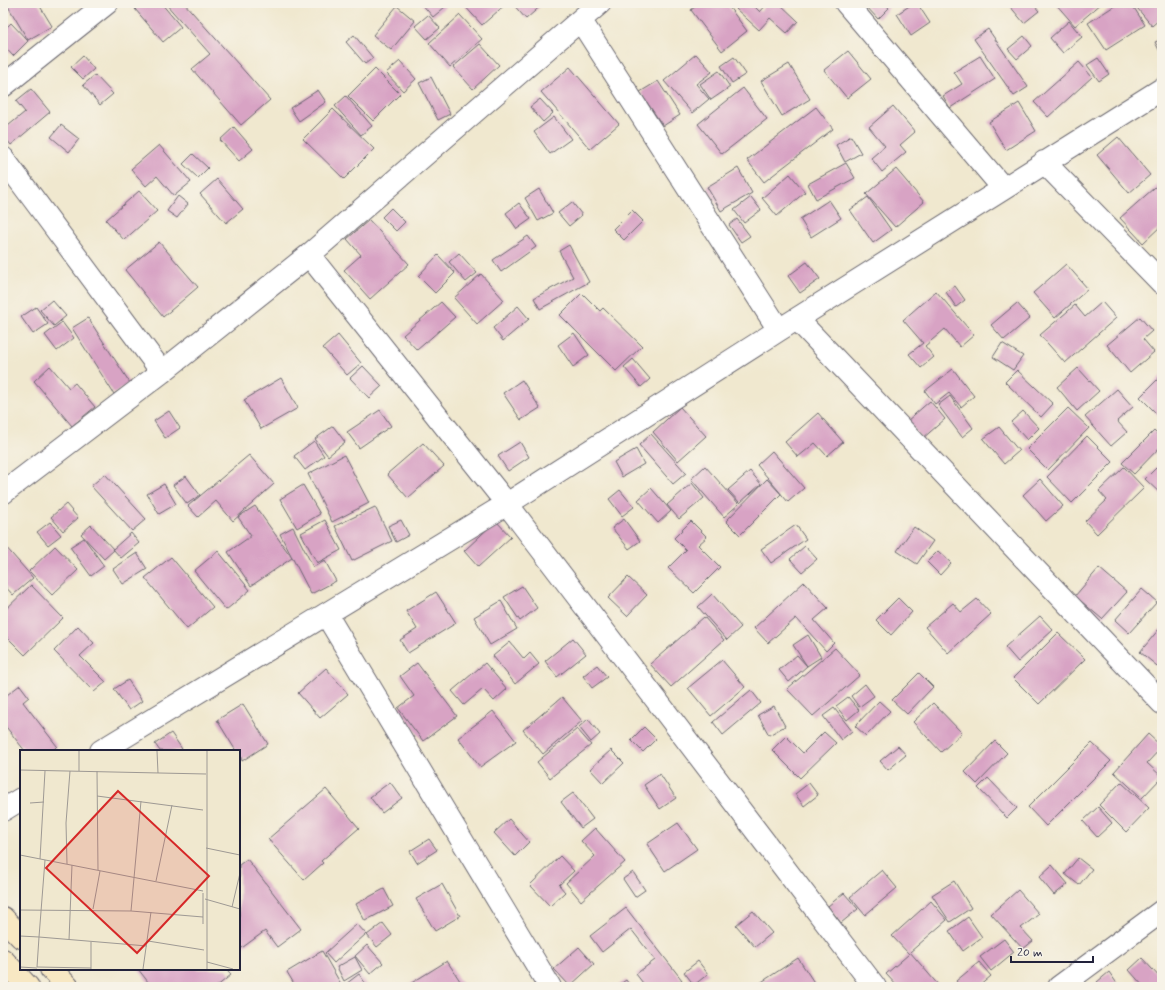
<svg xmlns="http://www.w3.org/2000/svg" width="1165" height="990" viewBox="0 0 1165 990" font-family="Mynerve,sans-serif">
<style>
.building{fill:#d8a3c4}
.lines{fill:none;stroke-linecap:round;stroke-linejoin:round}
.street-casing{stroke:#6a676f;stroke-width:24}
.secondary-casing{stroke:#6a676f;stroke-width:24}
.street{stroke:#fff;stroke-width:22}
.secondary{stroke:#f8e8c3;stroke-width:22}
.inset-road{fill:none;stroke:#9e9994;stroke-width:1}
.view{fill:#d62828;fill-opacity:0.15;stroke:#d62828;stroke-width:2}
.inset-edge{fill:none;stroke:#22223b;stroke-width:2}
</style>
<rect width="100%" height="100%" fill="#f7f3e8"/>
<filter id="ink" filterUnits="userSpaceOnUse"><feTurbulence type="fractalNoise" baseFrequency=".025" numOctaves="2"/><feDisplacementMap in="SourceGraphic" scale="8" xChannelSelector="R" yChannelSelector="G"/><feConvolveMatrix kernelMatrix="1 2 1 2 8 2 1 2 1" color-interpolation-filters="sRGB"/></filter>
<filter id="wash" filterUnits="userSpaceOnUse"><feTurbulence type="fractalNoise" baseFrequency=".012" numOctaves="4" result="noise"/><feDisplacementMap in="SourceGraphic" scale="16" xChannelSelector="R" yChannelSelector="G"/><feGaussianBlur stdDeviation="0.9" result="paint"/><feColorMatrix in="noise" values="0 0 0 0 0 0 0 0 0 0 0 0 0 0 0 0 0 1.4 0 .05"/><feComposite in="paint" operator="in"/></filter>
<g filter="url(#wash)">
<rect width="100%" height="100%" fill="#f0e8cf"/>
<g id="blocks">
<path class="building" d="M6,3H38L52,26L28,40Z
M141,3H161L181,27L163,42L135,9Z
M165,3H184L270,100L241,125L192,69L210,54Z
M421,3H442L445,7L433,17Z
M462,3H507L482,25Z
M512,3H544L526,19Z
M700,3H726L747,31L722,51L691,10Z
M741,3H751L760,12L768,3H779L798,21L787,33L770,18L759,30L736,9Z
M867,3H884L889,8L878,19L865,5Z
M914,3H917L930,23L911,36L897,14Z
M1011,3H1032L1039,11L1024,23L1009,5Z
M1055,3L1078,4L1102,3L1075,26Z
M1119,3H1131L1145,25L1106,50L1088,23Z
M1133,3H1157L1162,9V17L1152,26Z
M397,6L415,21L391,50L373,35Z
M428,15L440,28L427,39L415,26Z
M460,15L482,39L450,67L429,43Z
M1069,21L1082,37L1063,53L1050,38Z
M11,23L28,41L13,56L3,45V31Z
M988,29L1028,87L1014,96L974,39Z
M354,35L373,58L365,64L346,42Z
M1024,36L1032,46L1017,59L1008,49Z
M1162,39V56L1155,42Z
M480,44L499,65L473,89L453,67Z
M848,51L871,79L847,98L824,70Z
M696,54L712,72L696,84L709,99L692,113L664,81Z
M83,56L94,69L83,79L71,67Z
M980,56L995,79L950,108L943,96L962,84L954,72Z
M734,57L746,74L732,83L721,66Z
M1098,58L1109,74L1099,81L1087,65Z
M400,61L416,79L403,91L386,73Z
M1079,62L1092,77L1048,117L1034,102Z
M789,64L810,99L782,116L761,81Z
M570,67L619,124L590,149L541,92Z
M375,69L400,94L373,121L348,96Z
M719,71L730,87L711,100L700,84Z
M95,75L113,94L100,105L83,85Z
M431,77L450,114L438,120L419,83Z
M658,81L680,115L663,126L640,92Z
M743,88L767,119L722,154L698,124Z
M31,89L50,112L11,145L3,135V130L25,112L16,101Z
M318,90L326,102L299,121L290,108Z
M346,96L372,126L361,135L335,106Z
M540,99L553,113L543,122L530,107Z
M1019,103L1036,131L1006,150L989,122Z
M893,106L915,132L900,145L906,152L882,172L871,158L885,146L869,127Z
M816,107L833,129L764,182L747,160Z
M333,109L374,149L344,179L303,139Z
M554,117L571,139L550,154L534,132Z
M61,125L79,139L69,152L51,137Z
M234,127L253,149L239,161L220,140Z
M851,136L861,153L845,162L836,145Z
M1118,137L1150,175L1129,193L1097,155Z
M159,145L191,182L174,196L157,176L146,186L131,169Z
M193,154L208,168L198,178L183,164Z
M846,163L855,178L816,199L808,184Z
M738,168L752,193L721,211L707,187Z
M896,169L924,202L895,227L866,194Z
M790,174L805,192L777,216L762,198Z
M217,179L243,209L226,223L200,194Z
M1162,181V225L1143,243L1120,218Z
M539,189L553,213L538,221L525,198Z
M139,191L157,211L124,240L106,220Z
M178,196L188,204L177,218L167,211Z
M751,197L761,210L744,223L734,210Z
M868,197L891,230L873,243L850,210Z
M829,200L841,218L811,237L800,219Z
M572,202L582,215L569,226L558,213Z
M519,203L531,219L517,229L506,213Z
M391,208L405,222L396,231L382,217Z
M632,210L643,221L624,240L613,229Z
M737,219L750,236L741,242L729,225Z
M369,220L409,264L370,299L344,270L361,255L347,239Z
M528,236L536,247L501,272L493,260Z
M159,242L198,287L163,317L125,270Z
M569,245L589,282L540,309L534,298L573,277L559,251Z
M459,253L477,273L466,282L449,262Z
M438,255L455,273L435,293L418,276Z
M807,262L820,279L800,293L788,276Z
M1066,264L1088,289L1055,318L1033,293Z
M481,274L504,300L477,324L454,298Z
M955,286L965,300L956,307L946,292Z
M936,291L974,335L960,347L945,329L925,346L934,357L921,368L909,354L923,343L903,320Z
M582,293L600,311L603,308L642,346L616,371L560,315Z
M52,300L66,316L54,326L40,310Z
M441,302L455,317L417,350L403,335Z
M1102,302L1116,318L1065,363L1040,335L1075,305L1085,317Z
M1017,303L1030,318L1004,340L991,325Z
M518,306L529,319L503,341L493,328Z
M36,307L48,324L33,334L21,317Z
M1140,317L1152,331L1143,339L1154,352L1130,373L1107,345Z
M88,318L130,383L114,394L72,328Z
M62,322L74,338L57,351L45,335Z
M574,333L589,355L573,367L558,345Z
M338,335L361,363L347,375L323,348Z
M1002,343L1023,356L1013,370L993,357Z
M633,359L650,379L641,387L624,367Z
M50,366L69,388L75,383L95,407L72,426L34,381Z
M363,366L382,386L369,398L350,378Z
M1078,368L1099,391L1077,411L1057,387Z
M953,369L974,396L961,407L949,393L935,404L925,391Z
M1017,370L1053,404L1041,417L1005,382Z
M1162,375V419L1140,397Z
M281,378L298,408L261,429L244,400Z
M522,380L540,408L521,420L503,393Z
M1117,389L1133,407L1117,421L1127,432L1111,446L1085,417Z
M950,396L973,428L962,437L938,405Z
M930,401L945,419L922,439L907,421Z
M680,407L706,436L678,461L653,432Z
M1068,408L1089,428L1048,470L1027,449Z
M380,410L391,426L359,448L347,432Z
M169,411L180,428L165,438L154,421Z
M1023,411L1039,428L1027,440L1011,422Z
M818,413L843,442L827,456L815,443L798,457L785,442Z
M333,426L345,442L328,456L315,439Z
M999,427L1019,451L1004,464L983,439Z
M1154,431L1162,439V445L1134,474L1122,463Z
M651,434L686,473L673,484L639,445Z
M1087,436L1113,462L1072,503L1047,477Z
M314,441L324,456L305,470L294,456Z
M520,442L529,457L508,471L498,456Z
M423,443L444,466L408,498L387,474Z
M636,449L644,464L622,477L614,462Z
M772,451L804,488L788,502L757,465Z
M249,455L274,484L233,521L216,501L198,517L188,506Z
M344,455L369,503L332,522L308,474Z
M1162,462V495L1145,479Z
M705,466L739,504L724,517L691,479Z
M1124,467L1144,488L1097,534L1085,521L1107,500L1099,491Z
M750,471L761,484L740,503L728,490Z
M105,474L146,519L132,531L91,486Z
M186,476L200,495L187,504L173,485Z
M767,479L781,494L740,535L726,521Z
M1040,479L1063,506L1046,521L1023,495Z
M692,483L704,498L679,519L667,505Z
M164,484L176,504L159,514L147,494Z
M303,485L320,514L297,528L280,499Z
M651,488L671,511L658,523L638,500Z
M620,490L634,507L622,516L609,499Z
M66,504L78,518L63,531L51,517Z
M255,506L292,558L251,586L228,552L251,536L238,517Z
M375,507L392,541L352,561L335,526Z
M624,519L640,541L629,549L612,528Z
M325,520L341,550L317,563L301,533Z
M401,520L409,535L396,542L388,526Z
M496,521L511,537L478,567L464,551Z
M691,521L707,537L698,545L720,567L694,593L668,568L686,550L674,538Z
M50,522L61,535L48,545L37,532Z
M91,525L114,550L104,559L81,534Z
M796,525L806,539L771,563L761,549Z
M293,527L313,567L325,561L336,581L311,594L280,534Z
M914,527L933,541L917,564L897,551Z
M131,533L139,543L121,558L113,549Z
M84,538L104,566L91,576L70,547Z
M5,546L33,578L13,595L3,584V548Z
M55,546L78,570L52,595L29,571Z
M805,546L817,559L802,572L790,559Z
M218,551L250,590L226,610L194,571Z
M938,551L951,563L940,575L927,562Z
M137,553L147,569L123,584L113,569Z
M171,557L213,607L187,629L145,578Z
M1099,568L1127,592L1102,619L1075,596Z
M628,577L647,595L627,616L608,598Z
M804,582L828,608L814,620L834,643L826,651L796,618L768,643L754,628Z
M31,585L63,618L25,655L3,633V612Z
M522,586L537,608L520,621L504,597Z
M1142,589L1157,602L1129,633L1115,620Z
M436,592L456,623L408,653L400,640L417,629L406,611Z
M712,594L741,627L727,640L698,607Z
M898,598L912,612L891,635L876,620Z
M977,599L991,614L948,653L925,627L953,603L961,612Z
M501,601L517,629L490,645L474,617Z
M1040,616L1053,630L1018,662L1005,647Z
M704,617L724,640L671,687L650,664Z
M78,626L94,643L80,656L106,682L94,692L54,651Z
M1159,629L1162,632V670L1140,652Z
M1058,633L1085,659L1039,704L1013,678Z
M808,635L821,657L807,666L793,645Z
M573,638L586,654L557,677L545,661Z
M510,642L524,659L530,653L539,664L515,684L493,656Z
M835,648L860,675L813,716L787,689Z
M797,655L807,666L789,682L779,670Z
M722,660L745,687L711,716L688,688Z
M417,663L457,716L423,741L398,708L414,696L400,676Z
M485,663L507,689L494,701L483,689L464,705L452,691Z
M597,665L607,677L592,688L583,676Z
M326,668L348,694L320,718L298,693Z
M919,673L933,687L907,714L892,700Z
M128,680L142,701L129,710L114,689Z
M865,684L874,696L859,707L851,696Z
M20,685L29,697L23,702L57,746L52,751H25L3,723V698Z
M751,690L761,703L723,735L713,722Z
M562,697L582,721L543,754L523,730Z
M848,697L859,710L847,720L836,706Z
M879,701L890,711L866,736L855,726Z
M933,703L962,733L941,752L913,722Z
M243,704L268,744L242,761L239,751H236L217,720Z
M774,706L785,726L769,735L758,715Z
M834,708L852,731L841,740L823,716Z
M493,711L516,741L480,767L458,738Z
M588,719L600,734L591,742L579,727Z
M644,727L656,739L643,752L631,740Z
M577,729L591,745L550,778L537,762Z
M824,732L836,743L800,778L772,750L786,736L803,753Z
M171,733L182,749L179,751H160L155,744Z
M1148,734L1162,747L1147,763L1162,777L1142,798L1114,772Z
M995,741L1007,753L977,784L965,772Z
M1092,743L1111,761L1046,826L1028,807Z
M898,746L906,755L888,770L880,761Z
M611,750L624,763L603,783L590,769Z
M660,774L676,798L660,809L644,785Z
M988,778L1017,808L1007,818L978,788Z
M390,782L402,798L382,813L370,797Z
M1121,782L1149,808L1126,832L1099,805Z
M809,783L818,795L804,806L795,794Z
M326,789L359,828L321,861L323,863L304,880L268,839Z
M573,793L593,819L581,828L561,802Z
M1098,807L1112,823L1097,837L1083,821Z
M509,819L529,842L515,856L494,833Z
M678,823L697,849L665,871L647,844Z
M595,828L625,862L581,901L566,883L595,856L581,841Z
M429,839L437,850L417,863L410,851Z
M560,856L574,871L559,885L565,892L550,906L530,885Z
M1078,858L1092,869L1079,885L1065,874Z
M247,859L301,929L277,947L265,931L239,950V865Z
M1052,865L1068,884L1054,895L1039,877Z
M882,870L897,888L865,915L850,897Z
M633,872L645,890L635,897L623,879Z
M954,881L971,908L950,922L932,895Z
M442,884L460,916L435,931L416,899Z
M384,889L393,906L365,921L356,904Z
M1018,890L1039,914L1021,928L1033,941L1023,949L991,914Z
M844,893L858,909L841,923L828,906Z
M931,901L947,920L910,952L940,987H898L886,974L909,954L892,936Z
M626,908L682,980L673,987H646L636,974L655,960L631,929L602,952L590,936Z
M753,911L772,933L755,947L736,925Z
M968,917L982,937L963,951L949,931Z
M383,923L392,935L377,947L367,935Z
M357,924L366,934L334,963L325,953Z
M1004,939L1014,952L991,971L980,957Z
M367,945L383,963L370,974L355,956Z
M579,947L594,964L570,986L554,969Z
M322,951L342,986L296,987L287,972Z
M355,957L362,970L344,981L337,967Z
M798,958L817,987H754Z
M1142,958L1162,980V987H1144L1129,970Z
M447,961L464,987H405Z
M698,961L708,974L694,985L684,972Z
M979,962L991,976L978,987H961L956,981Z
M138,969H227L231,975L216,987H152Z
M1109,972L1118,985L1116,987H1101L1097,982Z
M359,974L368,987H348L346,984Z
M626,980L631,987H616Z"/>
</g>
</g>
<g filter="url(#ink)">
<use href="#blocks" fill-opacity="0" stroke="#6a676f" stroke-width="1"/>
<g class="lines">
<defs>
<path id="street" d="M846,3L1003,188
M581,21L779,330
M3,86L107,3
M3,158L162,372
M1044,162L1162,283
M309,255L507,504L875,987
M797,319L1162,703
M3,493L162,372L309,255L600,3
M326,614L550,987
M101,751L507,504L779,330L1162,89
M3,810L21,799
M1059,987L1162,911"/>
<path id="secondary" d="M3,918L21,937
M3,960L28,987
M51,969L68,987"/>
</defs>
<use href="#street" class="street-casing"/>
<use href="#secondary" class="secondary-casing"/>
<use href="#street" class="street"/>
<use href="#secondary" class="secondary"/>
</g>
</g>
<g transform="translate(20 750)">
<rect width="220" height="220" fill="#f0e8cf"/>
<path class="inset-road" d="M59,1V21M137,1L138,23M187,1V219M0,20L186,24M77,21L78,120M77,46L183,60M10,53L24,52M186,98L220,105M0,105L183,141M20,109L25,21M47,114L46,73L50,21M136,131L152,55M183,143V174M185,149L220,159M212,157L220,123M73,159L80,121M0,160L111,161L183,167M111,161L121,51M0,186L19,187L25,110M49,190L52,115M128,191L184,200M71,192V219M187,212L213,219M0,217L17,218M71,218L17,217L19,187L127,196M123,219L131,162"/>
<path class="view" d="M98,41L189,126L117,203L26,118Z"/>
<rect width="220" height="220" class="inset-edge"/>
</g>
<rect width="1165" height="990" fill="none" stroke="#f7f3e8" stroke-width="16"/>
<path d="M1011 956v6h82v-6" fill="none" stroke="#22223b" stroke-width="2"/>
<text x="1017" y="956" font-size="12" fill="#22223b" stroke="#f7f3e8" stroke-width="3" paint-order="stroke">20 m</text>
</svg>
